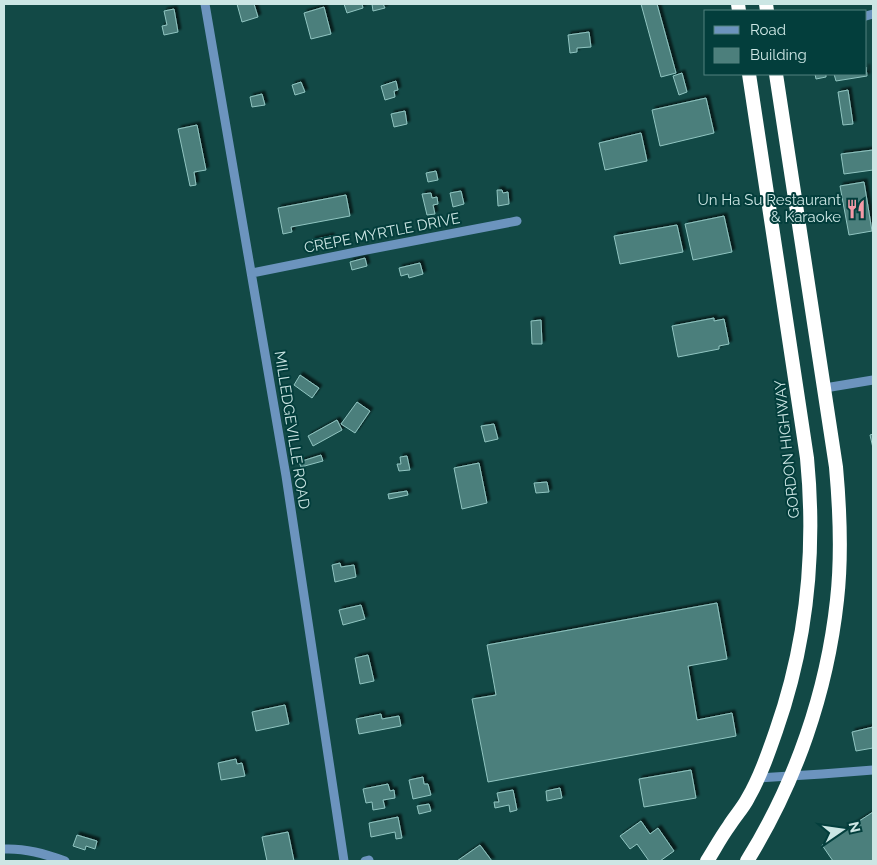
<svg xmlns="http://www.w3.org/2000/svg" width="877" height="865" viewBox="0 0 877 865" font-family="Raleway,sans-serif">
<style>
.building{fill:#4c7f7c;stroke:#90c5c1;filter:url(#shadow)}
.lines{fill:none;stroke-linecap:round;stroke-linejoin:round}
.minor{stroke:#6c94be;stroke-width:9}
.highway{stroke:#fff;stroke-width:14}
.labels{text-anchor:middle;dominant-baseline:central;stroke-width:4;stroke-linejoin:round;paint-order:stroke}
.poi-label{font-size:15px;fill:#cce6e4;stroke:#033e3c;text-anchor:end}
.street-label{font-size:15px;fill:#cce6e4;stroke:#033e3c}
</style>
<defs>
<filter id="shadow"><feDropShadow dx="3" dy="-3" stdDeviation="1" flood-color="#0009"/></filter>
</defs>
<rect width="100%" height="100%" fill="#124946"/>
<path class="building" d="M237,4H254L258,17L242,22Z
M344,4H362L363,8L347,13Z
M372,4H383L385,8L373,11Z
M641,4H657L676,73L661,77Z
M324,7L331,34L311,39L304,13Z
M174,9L178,32L164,35L162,26L167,25L164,11Z
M589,32L591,47L577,48V52L570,53L568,35Z
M866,67L867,76L836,81L834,74H866Z
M682,73L687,92L679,95L673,76Z
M815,74H826V77L816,79Z
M396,81L398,90L394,91L395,97L385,100L381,86Z
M301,82L305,92L295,95L292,85Z
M848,90L853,124L843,125L838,92Z
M262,94L265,105L252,107L250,97Z
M706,98L714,133L660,146L652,110Z
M405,111L407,124L394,127L391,114Z
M197,125L206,170L194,172L196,185L190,186L178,129Z
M641,133L647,161L605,170L599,143Z
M873,150V170L844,174L841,154Z
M436,171L438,180L428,182L426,173Z
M864,182L872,231L849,235L840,186Z
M497,190H502L503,193L508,192L509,204L498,206Z
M461,191L464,204L453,207L450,193Z
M431,193L432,198L437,197L438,204L433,205L435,214L427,215L422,194Z
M346,195L350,216L291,227L292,232L283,234L278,208Z
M724,216L732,252L693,260L685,224Z
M677,225L683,252L620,264L614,236Z
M331,236L333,246L314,249L312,240Z
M365,258L367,266L352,270L350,262Z
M420,263L423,274L409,278L408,274L401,276L399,268Z
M714,318V321L724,319L729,344L719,346V349L678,357L672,326Z
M541,320L542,344H532L531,321Z
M300,375L319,388L312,398L294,385Z
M357,402L370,411L355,433L341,424Z
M337,420L342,430L313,446L308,436Z
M494,424L498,439L485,442L481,426Z
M873,434V448L870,435Z
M321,455L323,461L301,467L299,462Z
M407,456L410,470L399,471L397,464H401L400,457Z
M479,463L487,503L462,509L454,468Z
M547,482L549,492L536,493L534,483Z
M407,491L408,495L389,499L388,494Z
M340,563L341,567L354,565L356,577L335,582L332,565Z
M717,603L727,659L688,666L697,720L732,713L736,736L488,782L472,699L496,695L487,645Z
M361,605L365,619L343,625L339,610Z
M368,655L374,681L360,684L355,658Z
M285,705L289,724L256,731L252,712Z
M381,714L382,719L399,716L401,726L359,734L356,719Z
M873,727V748L856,751L852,732Z
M236,759L237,764L242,763L245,776L221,780L218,763Z
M691,770L696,798L644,807L639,779Z
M423,777L424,784H428L431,795L413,799L409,780Z
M388,784L390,791L394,790L395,798L383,800L385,808L373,810L372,802L366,803L363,789Z
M560,788L562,798L547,801L546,791Z
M513,790L517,810L510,812L509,805L495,808L494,802H499L497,793Z
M429,804L431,811L419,814L417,806Z
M873,812V861H833L822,845Z
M398,817L402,838L396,839L395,832L371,837L369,823Z
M641,821L650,834L658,828L674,851L660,861H649L637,844L630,849L620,836Z
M288,832L294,861H267L262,837Z
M77,835L97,841L95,849L86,846L85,850L73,846Z
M480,845L492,861H457Z"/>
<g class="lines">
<path class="minor" d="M205,4L286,476L344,861
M866,16L873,14
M252,273L361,251L517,221
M825,388L873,380
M758,778L822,774L873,770
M4,849C25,848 45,854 65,861
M365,861L369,860"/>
<path class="highway" d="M738,4L739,11
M766,4L767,11
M707,861C714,850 721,837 729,826C735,816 743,808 748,798C760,777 768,754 776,731C807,643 816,551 807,458L749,74
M747,861C796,782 827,692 837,600C842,556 840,511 836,467L776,74"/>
</g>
<defs>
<symbol id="restaurant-bare" viewBox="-9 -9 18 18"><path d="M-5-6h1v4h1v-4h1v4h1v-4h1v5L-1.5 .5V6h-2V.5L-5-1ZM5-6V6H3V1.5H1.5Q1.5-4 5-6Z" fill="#f39aa7" stroke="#033e3c" stroke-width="2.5" paint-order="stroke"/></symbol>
</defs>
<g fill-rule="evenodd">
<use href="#restaurant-bare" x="842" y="195" width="28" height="28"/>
</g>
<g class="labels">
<g class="poi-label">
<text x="841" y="200">Un Ha Su Restaurant<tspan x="841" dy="17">&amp; Karaoke</tspan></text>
</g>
<g class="street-label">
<text transform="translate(382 233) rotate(-11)">CREPE MYRTLE DRIVE</text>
<text transform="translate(292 430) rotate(81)">MILLEDGEVILLE ROAD</text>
<text transform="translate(787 449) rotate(-96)">GORDON HIGHWAY</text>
</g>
</g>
<rect width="877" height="865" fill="none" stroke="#cce6e4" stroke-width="10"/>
<rect x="704" y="10" width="162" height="65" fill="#033e3c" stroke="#53817f"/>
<rect x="714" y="26" width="25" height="8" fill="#6c94be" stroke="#53817f"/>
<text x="750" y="35" font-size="15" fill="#cce6e4">Road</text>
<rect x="714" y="48" width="25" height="15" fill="#4c7f7c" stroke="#53817f"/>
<text x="750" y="60" font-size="15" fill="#cce6e4">Building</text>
<g transform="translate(842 830) rotate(77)" stroke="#033e3c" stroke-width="4" paint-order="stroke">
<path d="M0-4L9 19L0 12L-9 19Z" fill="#cce6e4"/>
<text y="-8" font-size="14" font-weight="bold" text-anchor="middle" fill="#cce6e4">N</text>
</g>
</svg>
